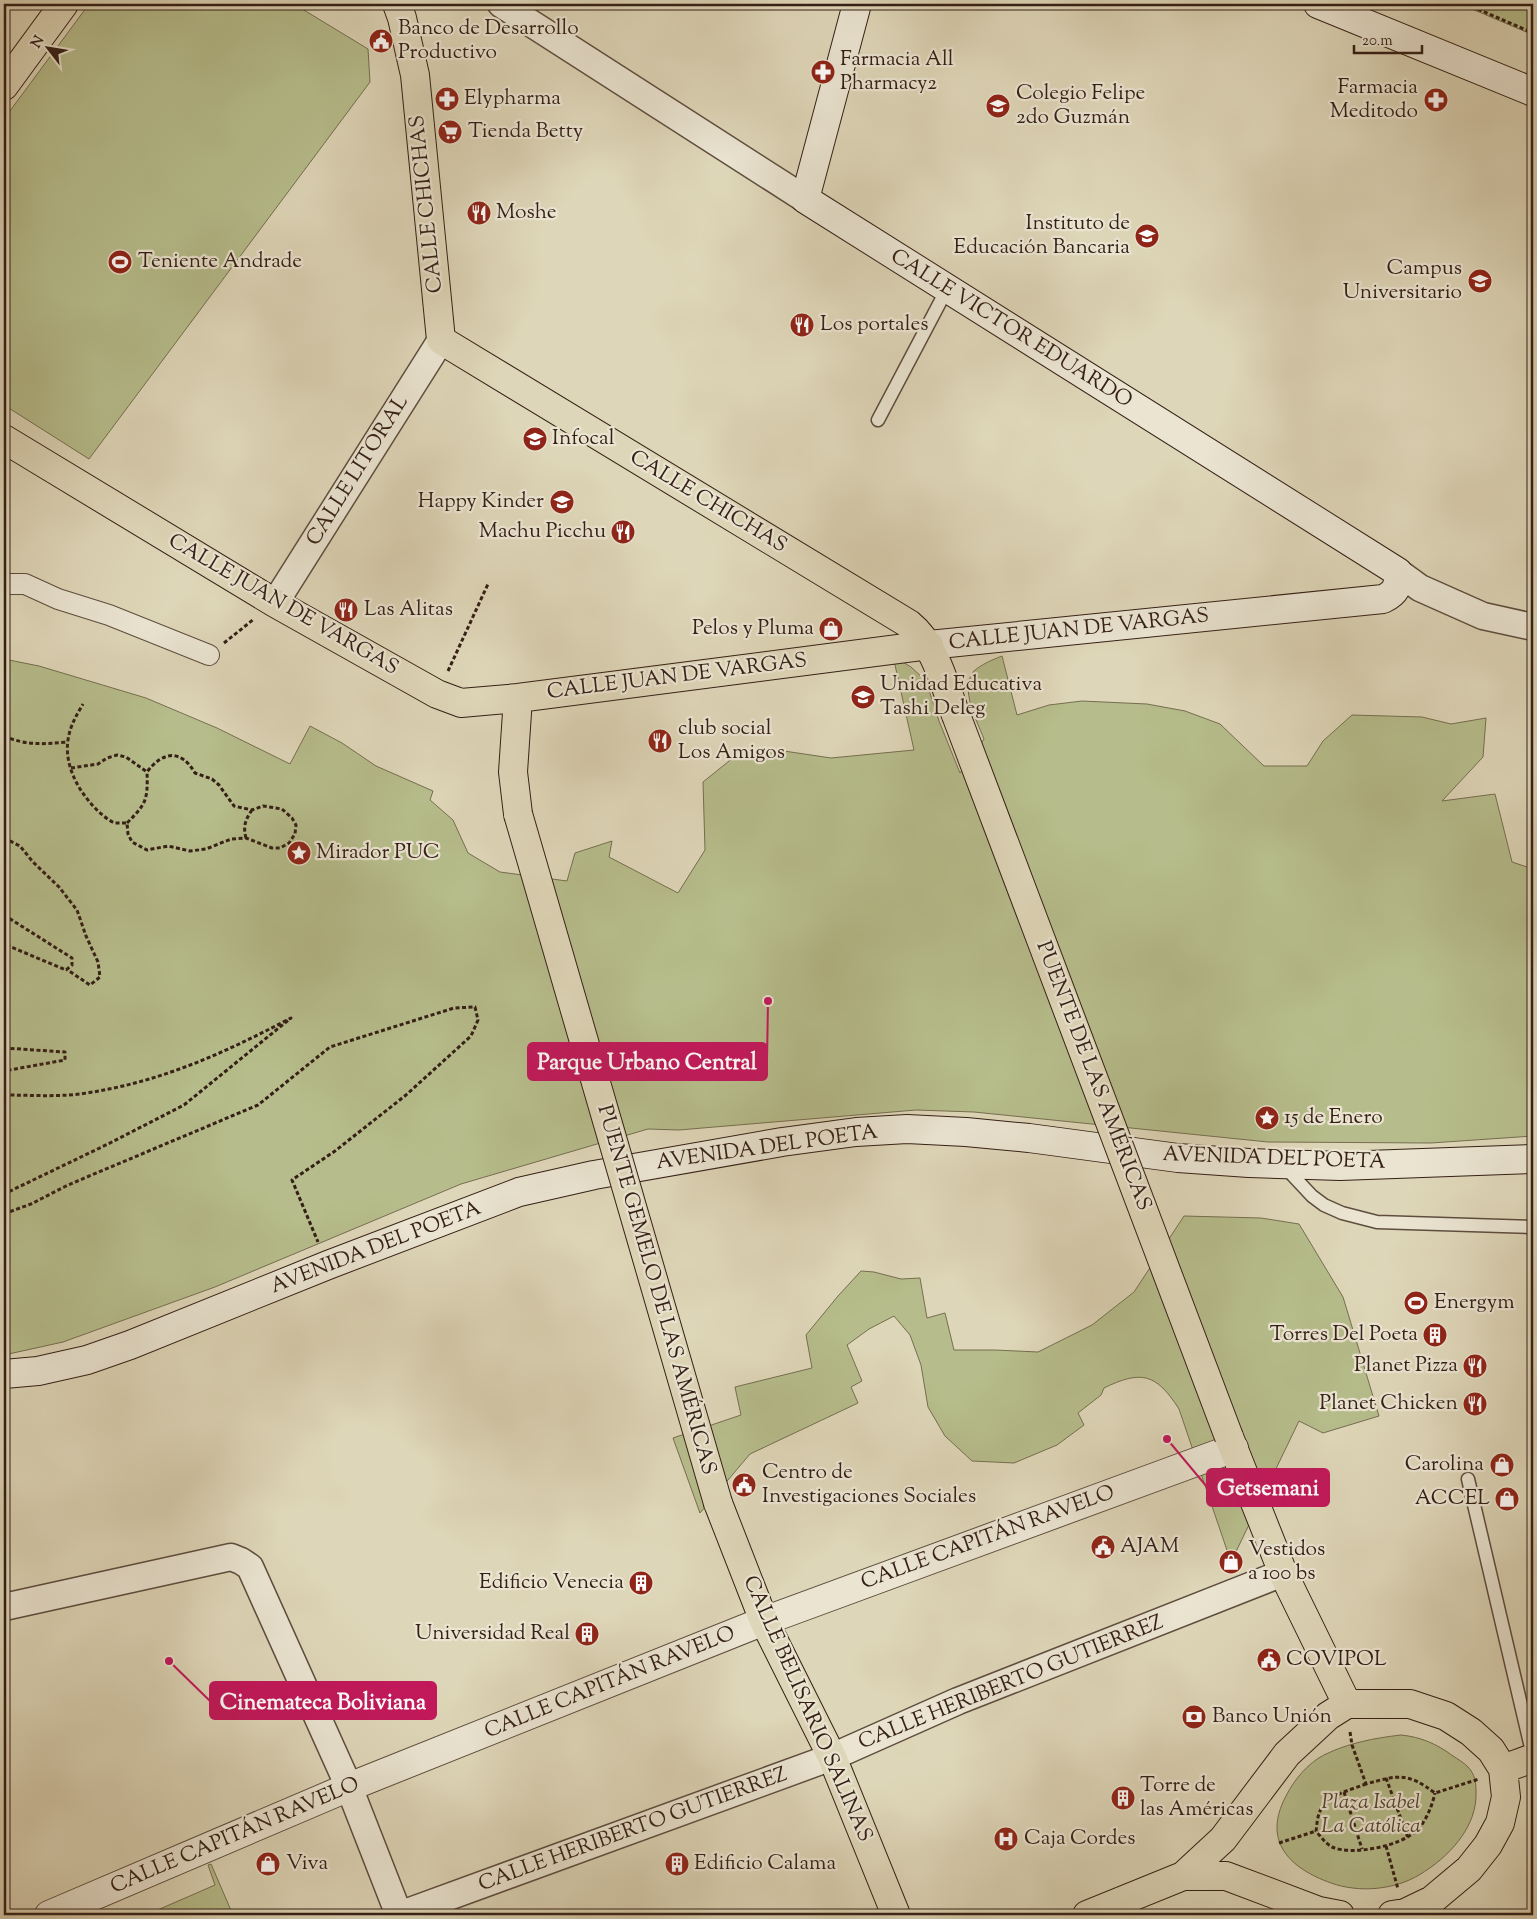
<svg xmlns="http://www.w3.org/2000/svg" width="1537" height="1919" viewBox="0 0 1537 1919" font-family="'Sorts Mill Goudy',serif">
<style>
.green{fill:#b6bc8b;stroke:#756e50}
.lines{fill:none;stroke-linecap:round;stroke-linejoin:round}
.service-casing{stroke:#5e4d3e;stroke-width:15}
.pedestrian-casing{stroke:#5e4d3e;stroke-width:22}
.minor-casing{stroke:#5e4d3e;stroke-width:29}
.tertiary-casing{stroke:#5e4d3e;stroke-width:30}
.secondary-casing{stroke:#341f16;stroke-width:30}
.primary-casing{stroke:#341f16;stroke-width:30}
.path{stroke:#341f16;stroke-width:3;stroke-dasharray:4 2.5;stroke-linecap:butt}
.service{stroke:#eae4d1;stroke-width:12}
.pedestrian{stroke:#eae4d1;stroke-width:20}
.minor{stroke:#eae4d1;stroke-width:26}
.tertiary{stroke:#eae4d1;stroke-width:28}
.secondary{stroke:#eae4d1;stroke-width:28}
.primary{stroke:#ded6b8;stroke-width:28}
.primary-bridge-casing{stroke:#341f16;stroke-width:30;stroke-linecap:butt}
.primary-bridge{stroke:#ded6b8;stroke-width:28}
.labels{text-anchor:middle;dominant-baseline:central;stroke-width:4.5;stroke-linejoin:round;paint-order:stroke}
.poi-label{font-size:21px;fill:#341f16;stroke:#eae4d1;text-anchor:start}
.street-label{font-size:21px;fill:#341f16;stroke:#eae4d1}
.park-label{font-size:21px;font-style:italic;fill:#544633;stroke:#eae4d1}
.leader{fill:none;stroke:#c2185b;stroke-width:2}
.callout-dot{fill:#c2185b;stroke:#eae4d1;stroke-width:2}
.callout{fill:#c2185b;stroke:#c2185b;stroke-width:2}
.callout-label{font-size:22px;text-anchor:middle;font-weight:bold;fill:#fff}
</style>
<rect width="100%" height="100%" fill="#ded6b8"/>
<filter id="stains"><feTurbulence type="fractalNoise" baseFrequency=".004" numOctaves="4"/><feColorMatrix values="0 0 0 0 .2 0 0 0 0 .09 0 0 0 0 .02 0 0 0 .5 -.17"/></filter>
<radialGradient id="worn" r=".72"><stop offset=".6" stop-color="#630" stop-opacity="0"/><stop offset="1" stop-color="#630" stop-opacity=".3"/></radialGradient>
<path class="green" d="M89,4H294L368,49L370,82L89,459L4,405V119Z
M1460,4H1533V28L1531,34Z
M893,656L911,667L926,681L939,721L960,773L984,739C977,721 959,688 974,671C982,664 992,660 1002,656L1017,715L1049,705L1082,701L1147,704L1185,711L1220,724L1264,766H1307L1323,741L1352,715L1422,717L1451,724L1486,718L1483,757L1442,801L1495,794L1512,862L1533,869V1136L1431,1143L1268,1142L974,1112L916,1110L679,1130L648,1129L461,1184L215,1287L63,1342L4,1355V659L39,666L146,698L217,728L290,764L310,726L342,743L376,766L433,791L430,800L453,820L468,853L500,872L567,881L575,853L612,841L609,857L678,893L705,850L703,782L739,753L784,751L831,758L914,750Z
M1184,1216L1261,1218L1299,1224L1343,1297L1379,1416L1323,1433L1299,1421L1231,1562L1179,1409C1156,1373 1141,1370 1104,1388L1101,1395L1078,1413L1084,1425L1057,1445L1014,1463L972,1461L945,1436L928,1407L921,1365L910,1335L894,1316L869,1329L847,1345L862,1381L851,1387L858,1403L750,1454L700,1513L673,1438L741,1415L735,1387L812,1368L806,1335L838,1296L861,1271L874,1272L901,1279L920,1278L927,1318L945,1313L954,1350H995L1038,1352L1092,1325L1134,1292Z
M1401,1735C1421,1737 1437,1744 1453,1756C1458,1759 1464,1763 1468,1767C1475,1774 1476,1783 1476,1791C1478,1827 1448,1858 1419,1875C1394,1890 1359,1893 1331,1883C1289,1868 1262,1841 1286,1796C1294,1780 1308,1763 1324,1755C1348,1743 1375,1738 1401,1735Z
M211,1864L233,1915H146L215,1885L208,1865Z"/>
<g class="lines">
<defs>
<path id="service" d="M878,420L947,289
M1283,1165L1312,1196L1324,1205L1342,1213L1377,1222L1533,1227
M1468,1479L1533,1756"/>
<path id="pedestrian" d="M4,584H25L58,599L109,615L209,655"/>
<path id="minor" d="M501,4L805,199
M1398,572L1420,588L1483,616L1533,627
M275,603L441,340
M4,1607L231,1557L241,1561L250,1567L349,1787L399,1915
M399,1915L832,1757L958,1701L1283,1573"/>
<path id="tertiary" d="M49,1915L349,1787L764,1621L1234,1448"/>
<path id="secondary" d="M857,4L805,199L1398,572C1399,586 1396,593 1383,599L929,645
M1318,4L1533,92
M4,1374L38,1371L87,1360L130,1345L328,1265L519,1192L594,1175L782,1142L856,1132L907,1129L966,1132L1029,1138L1178,1158L1249,1163L1340,1166L1533,1159"/>
<path id="primary" d="M397,4L402,18L415,75L441,340L909,624C936,646 944,684 956,715
M4,86L64,4
M4,439L275,603L437,694L461,703L518,698L929,645
M518,814L513,772L518,698
M1229,1437L1283,1573L1347,1704
M718,1503L764,1621L832,1757L896,1915
M1503,1769L1533,1758
M1183,1876H1226L1319,1911L1340,1915
M1087,1915L1183,1876L1223,1839L1287,1754L1328,1716L1347,1704H1410L1446,1716L1471,1732L1491,1750L1503,1769L1506,1797L1500,1823L1488,1845L1469,1869L1432,1900L1405,1913L1392,1915"/>
</defs>
<use href="#service" class="service-casing"/>
<use href="#pedestrian" class="pedestrian-casing"/>
<use href="#minor" class="minor-casing"/>
<use href="#tertiary" class="tertiary-casing"/>
<use href="#secondary" class="secondary-casing"/>
<use href="#primary" class="primary-casing"/>
<path class="path" d="M1466,4L1533,33
M1528,65L1533,52
M224,643L254,619
M448,671L488,584
M4,736C27,746 44,744 68,742
M71,768L98,764L107,758L117,755L126,757L147,772C163,751 181,749 195,773L212,779L219,785L234,806L252,810L263,806L282,809L292,818L296,825L295,834L289,843L280,848H272L246,838L231,839L206,849L190,851L168,846L147,850L132,842L128,834L127,823C123,823 119,823 115,823C109,821 104,816 99,812C80,794 64,767 68,740C70,726 76,716 83,704
M127,823C146,804 148,800 147,772
M4,838L20,846L33,862L59,887L77,910L86,936L98,962L100,977L90,985L66,969
M246,838C243,827 245,820 252,810
M4,915L72,958V965L66,970L4,944
M4,1048L65,1052V1060L4,1071
M4,1095C29,1095 55,1097 80,1094C159,1083 222,1054 291,1018L184,1105L108,1144L4,1194
M1532,1122H1533
M4,1210L9,1212L31,1204L68,1185L258,1105L330,1047L454,1008L475,1007L478,1020L471,1036L406,1095L335,1151L292,1180L318,1242
M1350,1732L1352,1745L1366,1784C1398,1775 1407,1772 1435,1793L1479,1779
M1386,1778L1408,1838
M1366,1784C1350,1790 1324,1796 1319,1814C1317,1819 1317,1825 1316,1831C1321,1837 1325,1843 1332,1847C1353,1856 1400,1846 1416,1831C1426,1822 1432,1806 1435,1793
M1344,1792L1362,1849
M1279,1843L1316,1831
M1386,1846L1398,1889
M155,1913V1915"/>
<use href="#service" class="service"/>
<use href="#pedestrian" class="pedestrian"/>
<use href="#minor" class="minor"/>
<use href="#tertiary" class="tertiary"/>
<use href="#secondary" class="secondary"/>
<use href="#primary" class="primary"/>
<defs>
<path id="primary-bridge" d="M956,715L1229,1437
M518,814L718,1503"/>
</defs>
<use href="#primary-bridge" class="primary-bridge-casing"/>
<use href="#primary-bridge" class="primary-bridge"/>
</g>
<defs>
<symbol id="civic-disc" viewBox="-11 -11 22 22"><circle r="9.5" fill="#8f2418" stroke="#eae4d1"/><path d="M-.6-6.5H3V-4.5H.6V-3L4-1V1h2V6H-6V1h2V-1L-.6-3ZM-1.2 2.5V6h2.4V2.5Z" fill="#fff"/></symbol>
<symbol id="pharmacy-disc" viewBox="-11 -11 22 22"><circle r="9.5" fill="#8f2418" stroke="#eae4d1"/><path d="M-2-6h4v4h4v4h-4v4h-4v-4h-4v-4h4Z" fill="#fff"/></symbol>
<symbol id="school-disc" viewBox="-11 -11 22 22"><circle r="9.5" fill="#8f2418" stroke="#eae4d1"/><path d="M0-5L7-2L0 1L-7-2ZM-4 1L0 2.5L4 1V4Q0 6-4 4Z" fill="#fff"/></symbol>
<symbol id="supermarket-disc" viewBox="-11 -11 22 22"><circle r="9.5" fill="#8f2418" stroke="#eae4d1"/><path d="M-6-5.5h2.5l.6 2H6L4.5 2H-2.5L-4.4-4H-6ZM-1.5 3.2a1.3 1.3 0 1 0 .1 0ZM3 3.2a1.3 1.3 0 1 0 .1 0Z" fill="#fff"/></symbol>
<symbol id="restaurant-disc" viewBox="-11 -11 22 22"><circle r="9.5" fill="#8f2418" stroke="#eae4d1"/><path d="M-5-6h1v4h1v-4h1v4h1v-4h1v5L-1.5 .5V6h-2V.5L-5-1ZM5-6V6H3V1.5H1.5Q1.5-4 5-6Z" fill="#fff"/></symbol>
<symbol id="stadium-disc" viewBox="-11 -11 22 22"><circle r="9.5" fill="#8f2418" stroke="#eae4d1"/><path d="M0-5a6.5 5 0 1 0 0 10a6.5 5 0 1 0 0-10ZM-3.5-1.8h7v3.6h-7Z" fill="#fff"/></symbol>
<symbol id="university-disc" viewBox="-11 -11 22 22"><circle r="9.5" fill="#8f2418" stroke="#eae4d1"/><path d="M0-5L7-2L0 1L-7-2ZM-4 1L0 2.5L4 1V4Q0 6-4 4Z" fill="#fff"/></symbol>
<symbol id="shop-disc" viewBox="-11 -11 22 22"><circle r="9.5" fill="#8f2418" stroke="#eae4d1"/><path d="M-5-2.5h2.3a2.7 3.5 0 0 1 5.4 0H5L5.5 6h-11ZM-1.5-2.5h3a1.5 2.3 0 0 0-3 0Z" fill="#fff"/></symbol>
<symbol id="sight-disc" viewBox="-11 -11 22 22"><circle r="9.5" fill="#8f2418" stroke="#eae4d1"/><path d="M0-6L1.8-2.2L6-1.7L2.9 1.2L3.7 5.4L0 3.3L-3.7 5.4L-2.9 1.2L-6-1.7L-1.8-2.2Z" fill="#fff"/></symbol>
<symbol id="building-disc" viewBox="-11 -11 22 22"><circle r="9.5" fill="#8f2418" stroke="#eae4d1"/><path d="M-4-6H4V6H1V3H-1V6H-4ZM-2.5-4.3h1.7v1.8h-1.7ZM.8-4.3h1.7v1.8H.8ZM-2.5-1h1.7V.8h-1.7ZM.8-1h1.7V.8H.8Z" fill="#fff"/></symbol>
<symbol id="bank-disc" viewBox="-11 -11 22 22"><circle r="9.5" fill="#8f2418" stroke="#eae4d1"/><path d="M-6-4H6V4H-6ZM0-2.3a2.3 2.3 0 1 0 0 4.6a2.3 2.3 0 1 0 0-4.6Z" fill="#fff"/></symbol>
<symbol id="hospital-disc" viewBox="-11 -11 22 22"><circle r="9.5" fill="#8f2418" stroke="#eae4d1"/><path d="M-5-5h3v3.5h4V-5h3V5h-3V1.5h-4V5h-3Z" fill="#fff"/></symbol>
</defs>
<g fill-rule="evenodd">
<use href="#civic-disc" x="367" y="27" width="28" height="28"/>
<use href="#pharmacy-disc" x="809" y="58" width="28" height="28"/>
<use href="#pharmacy-disc" x="433" y="85" width="28" height="28"/>
<use href="#pharmacy-disc" x="1422" y="86" width="28" height="28"/>
<use href="#school-disc" x="984" y="92" width="28" height="28"/>
<use href="#supermarket-disc" x="436" y="118" width="28" height="28"/>
<use href="#restaurant-disc" x="465" y="199" width="28" height="28"/>
<use href="#school-disc" x="1133" y="222" width="28" height="28"/>
<use href="#stadium-disc" x="106" y="248" width="28" height="28"/>
<use href="#university-disc" x="1466" y="267" width="28" height="28"/>
<use href="#restaurant-disc" x="788" y="311" width="28" height="28"/>
<use href="#university-disc" x="521" y="425" width="28" height="28"/>
<use href="#school-disc" x="548" y="488" width="28" height="28"/>
<use href="#restaurant-disc" x="609" y="518" width="28" height="28"/>
<use href="#restaurant-disc" x="332" y="596" width="28" height="28"/>
<use href="#shop-disc" x="817" y="615" width="28" height="28"/>
<use href="#school-disc" x="849" y="683" width="28" height="28"/>
<use href="#restaurant-disc" x="646" y="727" width="28" height="28"/>
<use href="#sight-disc" x="285" y="839" width="28" height="28"/>
<use href="#sight-disc" x="1253" y="1104" width="28" height="28"/>
<use href="#stadium-disc" x="1402" y="1289" width="28" height="28"/>
<use href="#building-disc" x="1421" y="1321" width="28" height="28"/>
<use href="#restaurant-disc" x="1461" y="1352" width="28" height="28"/>
<use href="#restaurant-disc" x="1461" y="1390" width="28" height="28"/>
<use href="#shop-disc" x="1488" y="1451" width="28" height="28"/>
<use href="#civic-disc" x="730" y="1471" width="28" height="28"/>
<use href="#shop-disc" x="1493" y="1485" width="28" height="28"/>
<use href="#civic-disc" x="1089" y="1533" width="28" height="28"/>
<use href="#shop-disc" x="1217" y="1548" width="28" height="28"/>
<use href="#building-disc" x="627" y="1569" width="28" height="28"/>
<use href="#building-disc" x="573" y="1620" width="28" height="28"/>
<use href="#civic-disc" x="1255" y="1646" width="28" height="28"/>
<use href="#bank-disc" x="1180" y="1703" width="28" height="28"/>
<use href="#building-disc" x="1109" y="1784" width="28" height="28"/>
<use href="#hospital-disc" x="992" y="1825" width="28" height="28"/>
<use href="#shop-disc" x="254" y="1850" width="28" height="28"/>
<use href="#building-disc" x="663" y="1850" width="28" height="28"/>
</g>
<g class="labels">
<g class="poi-label">
<text x="398" y="29">Banco de Desarrollo<tspan x="398" dy="24">Productivo</tspan></text>
<text x="840" y="60">Farmacia All<tspan x="840" dy="24">Pharmacy2</tspan></text>
<text x="1418" y="88" text-anchor="end">Farmacia<tspan x="1418" dy="24">Meditodo</tspan></text>
<text x="1016" y="94">Colegio Felipe<tspan x="1016" dy="24">2do Guzmán</tspan></text>
<text x="464" y="99">Elypharma</text>
<text x="468" y="132">Tienda Betty</text>
<text x="496" y="213">Moshe</text>
<text x="1130" y="224" text-anchor="end">Instituto de<tspan x="1130" dy="24">Educación Bancaria</tspan></text>
<text x="138" y="262">Teniente Andrade</text>
<text x="1462" y="269" text-anchor="end">Campus<tspan x="1462" dy="24">Universitario</tspan></text>
<text x="820" y="325">Los portales</text>
<text x="552" y="439">Infocal</text>
<text x="544" y="502" text-anchor="end">Happy Kinder</text>
<text x="606" y="532" text-anchor="end">Machu Picchu</text>
<text x="364" y="610">Las Alitas</text>
<text x="814" y="629" text-anchor="end">Pelos y Pluma</text>
<text x="880" y="685">Unidad Educativa<tspan x="880" dy="24">Tashi Deleg</tspan></text>
<text x="678" y="729">club social<tspan x="678" dy="24">Los Amigos</tspan></text>
<text x="316" y="853">Mirador PUC</text>
<text x="1284" y="1118">15 de Enero</text>
<text x="1434" y="1303">Energym</text>
<text x="1418" y="1335" text-anchor="end">Torres Del Poeta</text>
<text x="1458" y="1366" text-anchor="end">Planet Pizza</text>
<text x="1458" y="1404" text-anchor="end">Planet Chicken</text>
<text x="1484" y="1465" text-anchor="end">Carolina</text>
<text x="762" y="1473">Centro de<tspan x="762" dy="24">Investigaciones Sociales</tspan></text>
<text x="1490" y="1499" text-anchor="end">ACCEL</text>
<text x="1120" y="1547">AJAM</text>
<text x="1248" y="1550">Vestidos<tspan x="1248" dy="24">a 100 bs</tspan></text>
<text x="624" y="1583" text-anchor="end">Edificio Venecia</text>
<text x="570" y="1634" text-anchor="end">Universidad Real</text>
<text x="1286" y="1660">COVIPOL</text>
<text x="1212" y="1717">Banco Unión</text>
<text x="1140" y="1786">Torre de<tspan x="1140" dy="24">las Américas</tspan></text>
<text x="1024" y="1839">Caja Cordes</text>
<text x="286" y="1864">Viva</text>
<text x="694" y="1864">Edificio Calama</text>
</g>
<g class="street-label">
<text transform="translate(427 204) rotate(-96)">CALLE CHICHAS</text>
<text transform="translate(1011 329) rotate(32)">CALLE VICTOR EDUARDO</text>
<text transform="translate(358 471) rotate(-58)">CALLE LITORAL</text>
<text transform="translate(708 502) rotate(31)">CALLE CHICHAS</text>
<text transform="translate(283 605) rotate(30)">CALLE JUAN DE VARGAS</text>
<text transform="translate(1079 630) rotate(-6)">CALLE JUAN DE VARGAS</text>
<text transform="translate(677 677) rotate(-7)">CALLE JUAN DE VARGAS</text>
<text transform="translate(1093 1076) rotate(69)">PUENTE DE LAS AMÉRICAS</text>
<text transform="translate(767 1148) rotate(-8)">AVENIDA DEL POETA</text>
<text transform="translate(1274 1159) rotate(2)">AVENIDA DEL POETA</text>
<text transform="translate(376 1248) rotate(-21)">AVENIDA DEL POETA</text>
<text transform="translate(656 1290) rotate(74)">PUENTE GEMELO DE LAS AMÉRICAS</text>
<text transform="translate(988 1538) rotate(-20)">CALLE CAPITÁN RAVELO</text>
<text transform="translate(610 1683) rotate(-22)">CALLE CAPITÁN RAVELO</text>
<text transform="translate(1011 1683) rotate(-22)">CALLE HERIBERTO GUTIERREZ</text>
<text transform="translate(807 1709) rotate(66)">CALLE BELISARIO SALINAS</text>
<text transform="translate(633 1830) rotate(-20)">CALLE HERIBERTO GUTIERREZ</text>
<text transform="translate(235 1836) rotate(-23)">CALLE CAPITÁN RAVELO</text>
</g>
<g class="park-label">
<text x="1371" y="1803">Plaza Isabel<tspan x="1371" dy="24">La Católica</tspan></text>
</g>
</g>
<path class="leader" d="M768 1001L767 1061M1167 1439L1207 1487M169 1661L210 1701"/>
<g class="callout-dot">
<circle cx="768" cy="1001" r="5"/>
<circle cx="1167" cy="1439" r="5"/>
<circle cx="169" cy="1661" r="5"/>
</g>
<g class="callout">
<rect x="528" y="1043" width="239" height="37" rx="5"/>
<rect x="1207" y="1469" width="122" height="37" rx="5"/>
<rect x="210" y="1682" width="226" height="37" rx="5"/>
</g>
<g class="callout-label">
<text x="647" y="1069">Parque Urbano Central</text>
<text x="1268" y="1495">Getsemani</text>
<text x="323" y="1709">Cinemateca Boliviana</text>
</g>
<rect width="1537" height="1919" fill="none" stroke="#ded6b8" stroke-width="20"/>
<rect x="5" y="5" width="1527" height="1909" fill="none" stroke="#341f16" stroke-width="2.5"/>
<rect x="10" y="10" width="1517" height="1899" fill="none" stroke="#341f16"/>
<g transform="translate(48 48) rotate(301)" stroke="#eae4d1" stroke-width="4" paint-order="stroke">
<path d="M0-4L9 19L0 12L-9 19Z" fill="#341f16"/>
<text y="-8" font-size="14" font-weight="bold" text-anchor="middle" fill="#341f16">N</text>
</g>
<path d="M1354 45v8h68v-8" fill="none" stroke="#341f16" stroke-width="2.5"/>
<text x="1362" y="45" font-size="15" fill="#341f16" stroke="#eae4d1" stroke-width="4" paint-order="stroke">20 m</text>
<rect width="100%" height="100%" filter="url(#stains)"/>
<rect width="100%" height="100%" fill="url(#worn)"/>
</svg>
